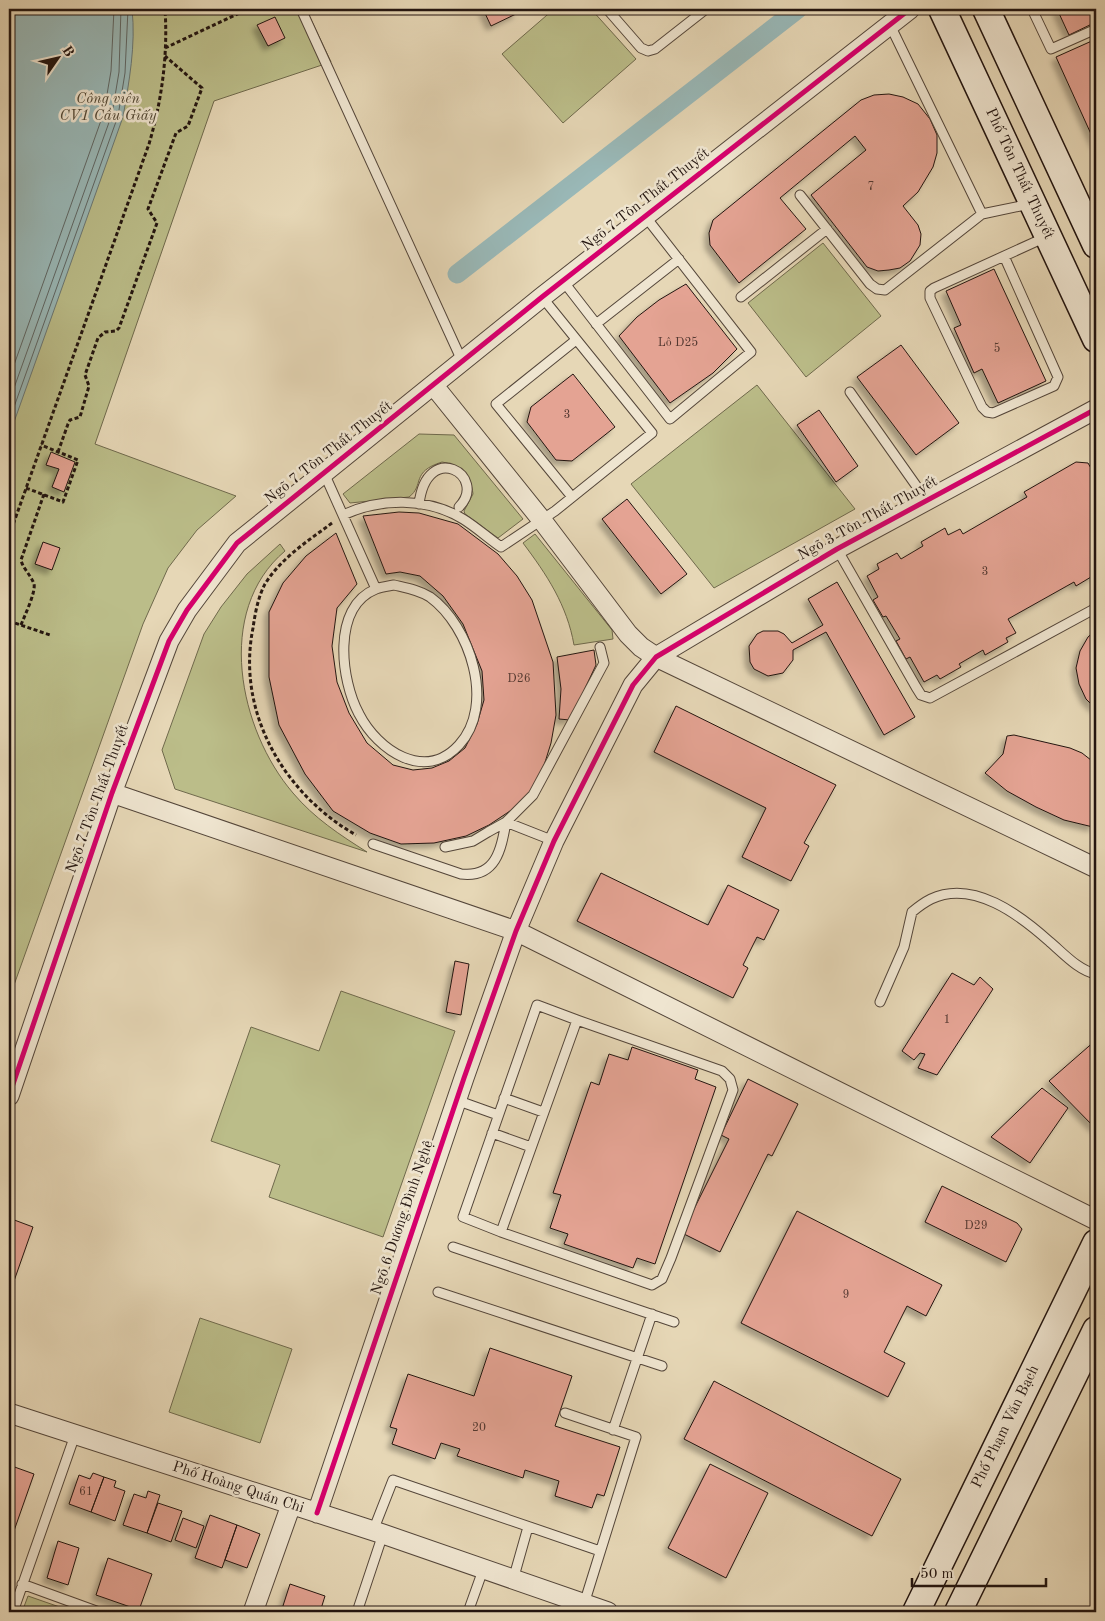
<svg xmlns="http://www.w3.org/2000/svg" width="1105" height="1621" viewBox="0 0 1105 1621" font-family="'Old Standard TT',serif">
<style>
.green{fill:#bbbd89;stroke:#6f694c}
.water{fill:#99b8b7;stroke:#6a7774}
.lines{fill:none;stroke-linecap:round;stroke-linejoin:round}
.shore{stroke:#5e6664;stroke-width:1}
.canal{stroke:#99b8b7;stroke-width:19}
.building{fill:#e4a393;stroke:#231510;filter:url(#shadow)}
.service-casing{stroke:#54463a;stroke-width:11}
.minor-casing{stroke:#54463a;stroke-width:21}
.secondary-casing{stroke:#231510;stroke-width:29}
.path{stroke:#231510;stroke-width:3;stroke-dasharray:4 2.5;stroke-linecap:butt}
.service{stroke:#efe5d0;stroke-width:9}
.minor{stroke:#efe5d0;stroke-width:19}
.secondary{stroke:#efe5d0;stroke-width:26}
.cycleway-casing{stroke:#efe5d0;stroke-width:8}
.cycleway{stroke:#d6006c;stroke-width:5}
.labels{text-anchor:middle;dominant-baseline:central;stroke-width:5;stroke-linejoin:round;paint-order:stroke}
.number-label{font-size:12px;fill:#533831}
.park-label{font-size:15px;font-style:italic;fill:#514734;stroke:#efe5d0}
.street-label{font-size:15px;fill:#231510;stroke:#efe5d0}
</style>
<defs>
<filter id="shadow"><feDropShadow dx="-4.5" dy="4.5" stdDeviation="2.5" flood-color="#0004"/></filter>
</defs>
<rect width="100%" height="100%" fill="#e6d7b6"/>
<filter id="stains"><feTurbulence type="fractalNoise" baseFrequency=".004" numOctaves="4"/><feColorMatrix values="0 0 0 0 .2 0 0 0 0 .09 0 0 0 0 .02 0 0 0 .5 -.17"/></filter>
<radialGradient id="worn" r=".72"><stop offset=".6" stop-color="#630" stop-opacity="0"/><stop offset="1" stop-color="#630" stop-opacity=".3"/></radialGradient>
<path class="green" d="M9,9H306L331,62L214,101L95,444L236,496L197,530L168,568L143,624L9,999Z
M554,9H591L636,59L563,123L502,54Z
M823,243L881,316L806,377L748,303Z
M757,385L855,509L714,588L631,484Z
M419,434L454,435L523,519L498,538L465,514L464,511L473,494C471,476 460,465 442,462C410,472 425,485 409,497L350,503L343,494Z
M535,534L612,630L613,639L574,645C567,605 547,575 523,543Z
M280,544L285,551C214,611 239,730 293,793C314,818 340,835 367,852L175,789L162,750L204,634L221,607L247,574Z
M341,991L455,1031L383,1237L269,1197L280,1165L211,1141L251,1027L319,1051Z
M200,1318L292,1349L260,1443L169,1412Z
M28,1596L74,1612H22Z"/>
<path class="water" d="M9,9H132C136,45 129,82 123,117L9,436Z"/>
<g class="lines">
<path class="shore" d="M9,379L104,112L111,71L114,9
M9,402L112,114L119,72L121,9
M9,421L118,116L125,73L128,9"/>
<path class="canal" d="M457,274L798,9"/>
</g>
<path class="building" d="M483,9H516L518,13L491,26Z
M1057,9H1096V22L1069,35Z
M275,17L285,38L268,46L257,25Z
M1094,40L1096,45V145L1056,57Z
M889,94L903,97L918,104L930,119L937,135V153L933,167L918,192L903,206L918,225L921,234L920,245L910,261L900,268L889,270L878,271L867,267L811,195L866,150L855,136L780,198L806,229L739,283L710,245L709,233L713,220L861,100L874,95Z
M994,269L1046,381L998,403L982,369L974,373L954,328L961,325L946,291Z
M686,284L737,349L713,373L670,403L619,336L637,317L659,300Z
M901,345L959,423L916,455L857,377Z
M573,374L615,427L572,461L556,460L527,422L531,407Z
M819,410L858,466L836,482L797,425Z
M51,452L75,462L64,492L52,487L59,469L46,465Z
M1076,462L1088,463L1096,477V574L1076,586L1074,582L1008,619L1016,633L1006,638L1008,642L985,655L983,650L959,664L961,667L940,679L937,675L924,682L910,657L906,659L896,641L900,639L886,616L883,617L873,600L878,597L867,576L879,569L877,564L897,553L901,559L923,546L921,542L945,528L948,535L960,529L963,534L1027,497L1024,492Z
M627,499L687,574L661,594L602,519Z
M399,512L419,513L458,524L498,554L517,576L532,600L553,662L556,715L551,743L542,772L530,792L510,811L489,825L466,836L434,843L401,844L370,833L333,811L305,774L279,725L269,677V612L283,583L306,556L336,533L357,584L337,608L332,646L337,682L349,713L367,743L393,765L413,770L432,768L449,761L465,748L477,724L484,700L482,671L463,624L443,596L420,576L400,572L386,574L363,516Z
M43,542L60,548L52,570L35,564Z
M837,582L915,717L884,735L826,632L793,650V660L783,673L768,676L754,669L750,662L749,646L757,634L763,631H778L784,634L792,643L823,625L808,599Z
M1096,630V709L1086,699L1079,684L1076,668L1080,651L1088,637Z
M594,650L596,665L570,720L559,719L561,689L557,657Z
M676,706L836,785L804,843L809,846L791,881L742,857L766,808L654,752Z
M1014,735L1070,748L1082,753L1096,764V816L1093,827L1064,820L1036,807L1007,791L985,773L1003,754L1007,736Z
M601,873L708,925L728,885L779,910L764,940L757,937L743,965L748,968L733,998L577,921Z
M455,961L469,964L461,1015L446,1012Z
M952,973L974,985L980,977L993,989L937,1075L918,1068L925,1054L920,1053L914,1060L902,1051Z
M1096,1040V1129L1049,1081Z
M632,1047L698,1070L695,1079L716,1087L655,1264L637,1258L633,1268L564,1244L568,1234L550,1228L561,1195L553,1193L591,1082L599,1085L609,1054L628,1060Z
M748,1079L798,1104L772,1156L768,1154L720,1252L682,1233L729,1139L721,1135Z
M1042,1088L1068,1108L1030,1163L991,1137Z
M942,1186L1017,1223L1022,1229L1006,1262L925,1222Z
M797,1211L942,1285L926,1316L907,1306L884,1352L905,1363L888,1397L741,1323Z
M9,1218L33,1227L14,1281L9,1279Z
M490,1348L572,1376L555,1426L620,1447L604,1496L597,1494L592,1508L555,1496L559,1481L525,1470L523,1478L457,1456L460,1449L441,1443L435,1459L392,1444L397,1429L390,1427L408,1374L474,1396Z
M714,1381L901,1479L872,1536L684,1439Z
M710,1464L768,1493L726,1578L668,1548Z
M9,1465L34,1474L9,1545Z
M93,1473L104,1477L91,1512L69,1504L79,1475L90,1479Z
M104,1477L116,1481L114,1487L125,1491L115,1521L91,1512Z
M148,1491L160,1495L147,1533L123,1525L134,1494L146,1498Z
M158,1503L182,1511L171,1542L147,1533Z
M210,1515L237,1525L222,1568L195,1558Z
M183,1518L204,1526L196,1548L175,1540Z
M237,1525L260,1534L247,1568L225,1560Z
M58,1541L79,1548L68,1585L47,1578Z
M108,1558L152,1574L139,1610L96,1595Z
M290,1584L325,1596L320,1612H281Z"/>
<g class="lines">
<defs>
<path id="service" d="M301,9L463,363
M607,9L641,48L648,51L655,49L706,9
M1032,9L1051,49L1096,29
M890,25L982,214L1030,204
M800,195L870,284L877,289L885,290L982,214
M1004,256L1058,377L1054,386L993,413L987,412L982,407L930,298V291L934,288L1046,237
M563,281L670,419L751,352L645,216
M741,297L827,229
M596,324L679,259
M850,392L927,501
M324,473L376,589
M572,497L496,404L576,340
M419,504C427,439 489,476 459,507
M343,515C380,498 427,497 463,519C476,527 488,538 501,547L555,511L652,433L542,297
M837,549L916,687L921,695L930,698L1096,608
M394,585C407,588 419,590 430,597C470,626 496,705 459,745C425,782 378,751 359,714C341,681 331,607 376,589C381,587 389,586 394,585Z
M373,844L461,874C496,878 501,850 506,822L554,841
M445,847L473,841L488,832L506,822L533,795L604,663L600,647
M880,1002L904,947L912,912C918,907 925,902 931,899C973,879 1020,915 1050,942C1064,954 1078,970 1096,974
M577,1020L722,1071L730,1079L733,1090L671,1258L662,1279L652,1285L501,1232Z
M504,1098L543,1112
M456,1100L498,1115
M492,1133L531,1147
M501,1232L463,1217L537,1005L577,1020
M453,1247L674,1322
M438,1292L662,1366
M565,1413L636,1437L584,1604
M613,1430L652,1314
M373,1531L393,1480L600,1551
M513,1580L528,1527
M22,1584L99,1612
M13,1612L75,1435
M357,1612L383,1534
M468,1612L483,1570"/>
<path id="minor" d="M434,386L541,519L628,634L641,647L656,657L1096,868
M112,793L516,931L1096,1220
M9,1096L112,793L169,641L187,610L237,543L542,297L910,9
M9,1413L383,1534L608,1612
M317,1513L464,1078L516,931L554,841L633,685L656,657L837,549L1096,409
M253,1612L291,1505"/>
<path id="secondary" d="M942,9L1096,339
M986,9L1096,245
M916,1612L1096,1243
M958,1612L1096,1330"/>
</defs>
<use href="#service" class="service-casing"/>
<use href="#minor" class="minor-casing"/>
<use href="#secondary" class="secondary-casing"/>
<path class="path" d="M165,48L248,9
M58,452L68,424L70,420L80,417L89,386L85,375L98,338L105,332L116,331L119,328L157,223L148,209L176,133L188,126L202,88L165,56
M26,488L63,502L78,460L41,445
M332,523C308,541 281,558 265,584C258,597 255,614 253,628C236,712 284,794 356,835
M9,536L149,144C162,100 168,54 165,9
M9,621L50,635
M21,625C24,617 36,592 34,584C31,575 23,569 21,560L44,494"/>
<use href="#service" class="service"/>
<use href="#minor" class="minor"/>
<use href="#secondary" class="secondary"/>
<defs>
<path id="cycleway" d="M9,1096L112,793L169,641L187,610L237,543L542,297L910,9
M317,1513L464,1078L516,931L554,841L633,685L656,657L837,549L1096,409"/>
</defs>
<use href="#cycleway" class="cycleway-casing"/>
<use href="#cycleway" class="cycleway"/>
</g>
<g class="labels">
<g class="number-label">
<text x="871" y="187">7</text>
<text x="678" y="343">Lô D25</text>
<text x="997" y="349">5</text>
<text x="567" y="415">3</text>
<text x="985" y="572">3</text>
<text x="519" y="679">D26</text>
<text x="947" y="1020">1</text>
<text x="976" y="1226">D29</text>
<text x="846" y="1295">9</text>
<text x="479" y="1428">20</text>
<text x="86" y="1492">61</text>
</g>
<g class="park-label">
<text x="108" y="99">Công viên<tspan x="108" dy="17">CV1 Cầu Giấy</tspan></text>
</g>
<g class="street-label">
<text transform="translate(1019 174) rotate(65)">Phố Tôn Thất Thuyết</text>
<text transform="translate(646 200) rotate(-38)">Ngõ 7 Tôn Thất Thuyết</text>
<text transform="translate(329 453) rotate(-38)">Ngõ 7 Tôn Thất Thuyết</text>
<text transform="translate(868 519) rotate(-29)">Ngõ 3 Tôn Thất Thuyết</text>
<text transform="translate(98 799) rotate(-70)">Ngõ 7 Tôn Thất Thuyết</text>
<text transform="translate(403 1218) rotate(-71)">Ngõ 6 Dương Đình Nghệ</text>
<text transform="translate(1006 1427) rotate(-64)">Phố Phạm Văn Bạch</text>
<text transform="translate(238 1488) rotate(18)">Phố Hoàng Quán Chi</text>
</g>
</g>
<rect width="1105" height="1621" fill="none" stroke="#e6d7b6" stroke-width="30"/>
<rect x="10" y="10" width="1085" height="1601" fill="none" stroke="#231510" stroke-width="2.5"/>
<rect x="15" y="15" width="1075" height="1591" fill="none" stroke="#231510"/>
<g transform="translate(58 58) rotate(56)" stroke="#efe5d0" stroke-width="4" paint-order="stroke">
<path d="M0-4L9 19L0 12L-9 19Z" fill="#231510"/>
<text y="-8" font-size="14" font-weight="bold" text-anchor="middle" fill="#231510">B</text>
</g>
<path d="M912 1578v8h134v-8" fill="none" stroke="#231510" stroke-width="2.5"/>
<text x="920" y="1578" font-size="15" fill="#231510" stroke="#efe5d0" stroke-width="4" paint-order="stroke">50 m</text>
<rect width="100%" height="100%" filter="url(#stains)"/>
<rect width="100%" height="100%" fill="url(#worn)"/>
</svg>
